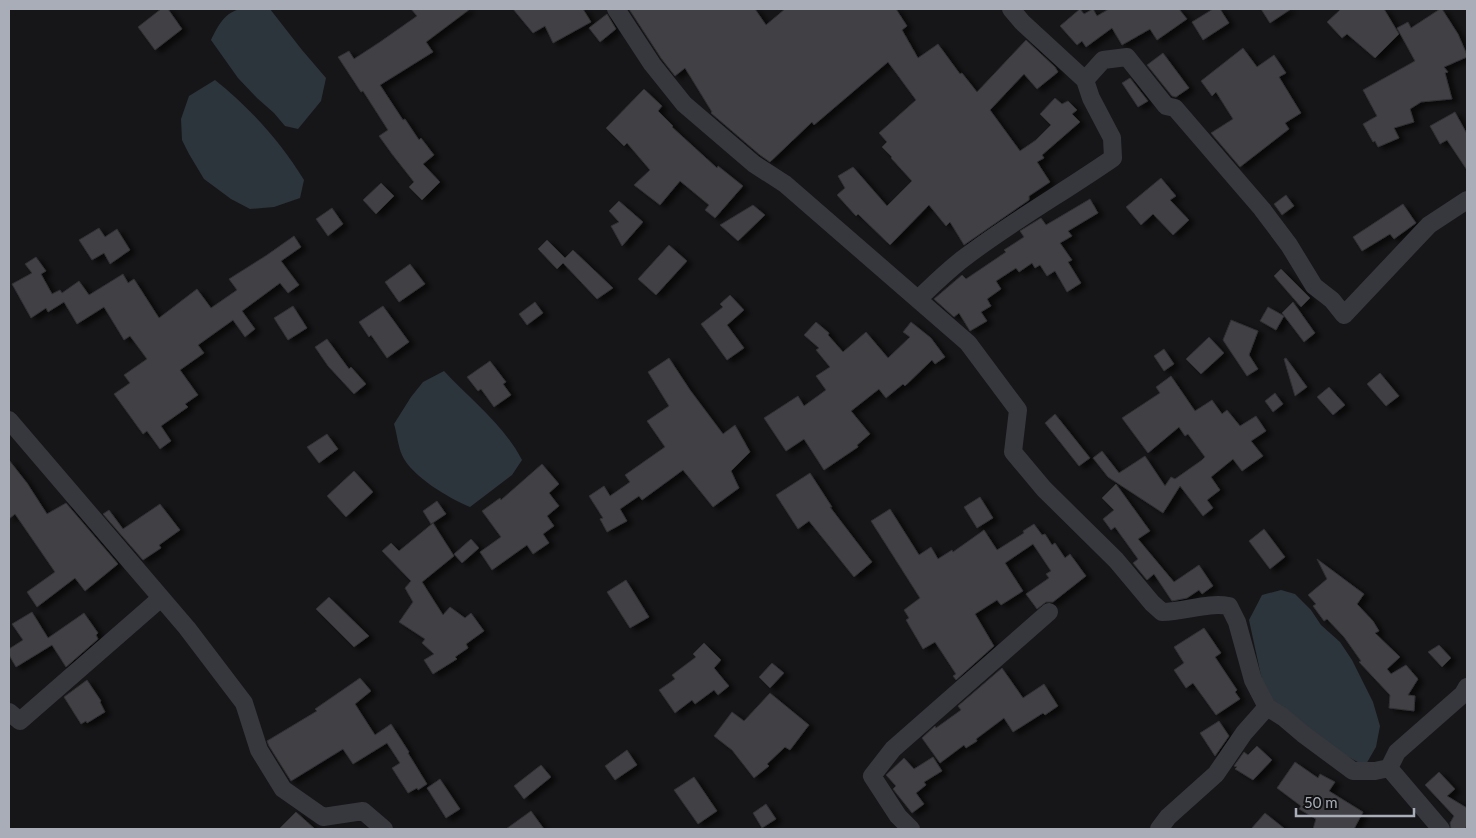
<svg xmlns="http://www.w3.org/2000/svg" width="1476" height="838" viewBox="0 0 1476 838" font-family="Lato,sans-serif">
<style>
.water{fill:#2c353c}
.building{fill:#404145;stroke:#303034;filter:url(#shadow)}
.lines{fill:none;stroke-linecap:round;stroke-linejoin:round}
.street{stroke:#37383d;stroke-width:18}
</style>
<defs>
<filter id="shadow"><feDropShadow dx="5.5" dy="3" stdDeviation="2.5" flood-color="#0009"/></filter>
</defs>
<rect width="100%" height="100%" fill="#161618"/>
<path class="water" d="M242,9H270L302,50L326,78L321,101L298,129L285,126L274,113L257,98L238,78L211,40C218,26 225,11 242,9Z
M215,80C250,108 281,142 304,180L300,198L274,207L250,209L231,199L204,179L189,154L182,140L181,119L189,96Z
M444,371C471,400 503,424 522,460L512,475L470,507C450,499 411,476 402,455C398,446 397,434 394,424L411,397L423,382Z
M1281,590L1295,594L1311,610L1321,625L1340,642L1352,660L1373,702L1380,726L1376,747L1365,766L1341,753L1265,694L1249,620L1262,595Z"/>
<path class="building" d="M161,9H168L182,29L155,50L138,27Z
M411,9H470L426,42L433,52L380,85L403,120L405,119L419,140L421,138L434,155L423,164L440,182L422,200L409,187L414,182L392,154L379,136L388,130L363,91L361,92L338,57L349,51L354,59L380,42L417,16Z
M513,9H583L591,22L553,43L545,26L533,33Z
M629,9H755L766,25L785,9H896L907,26L902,30L918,58L938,44L960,74L962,73L977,92L1026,40L1055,67L1058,72L1037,89L1024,74L990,110L1020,151L1036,140L1051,125L1040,114L1055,98L1062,104L1068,101L1077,110L1072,114L1080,122L1042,155L1044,158L1037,162L1050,182L1029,196V200L964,245L950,222L946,226L929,205L890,245L858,214L856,216L837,195L845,188L838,176L853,167L887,206L912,181L891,158L892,157L882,147L887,142L879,133L916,100L888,62L814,125L812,122L770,162L760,155L711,113L712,112L685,68L675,76L661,58Z
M1080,9L1084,14L1093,9L1097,16L1109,9H1179L1187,19L1157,40L1150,29L1122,45L1112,28L1086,47L1082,41L1077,45L1060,26Z
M1213,9H1220L1229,23L1203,40L1192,22Z
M1261,9H1291L1270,23Z
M1341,9H1384L1399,34L1375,58L1347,34L1342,38L1327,22Z
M1440,9H1442L1458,34L1467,55V57L1444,67L1448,72L1445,73L1452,99L1421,102L1410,109L1414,122L1394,128L1399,138L1378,147L1375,141L1373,142L1363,124L1377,116L1363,90L1415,61L1397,28L1408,22L1411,28Z
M607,14L616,29L600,42L589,28Z
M1243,48L1257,67L1274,55L1286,73L1279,77L1301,113L1285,123L1289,129L1240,167L1211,133L1233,119L1216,92L1212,96L1201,81Z
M1163,53L1189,88L1176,97L1172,96L1147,65Z
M1130,78L1148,101L1138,107L1122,83Z
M644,89L662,106L658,111L673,126L672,127L717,168L718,166L743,186L715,218L705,210L709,205L680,181L660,205L634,185L650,170L627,143L624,146L606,128Z
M1455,112L1467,134V170L1447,140L1440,144L1430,126Z
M1161,178L1176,196L1170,200L1189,220L1173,235L1153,214L1141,225L1126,207Z
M381,183L394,196L376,214L363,200Z
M1286,195L1294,206L1282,215L1274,204Z
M1090,199L1098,213L1068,231L1072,236L1060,243L1072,260L1068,262L1081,283L1067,292L1055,271L1047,276L1040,265L1035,268L1032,263L1019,272L1016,268L996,281L1001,289L987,299L991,306L981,312L987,321L970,331L959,313L954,317L934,299L962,275L966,279L1006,252L1004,250L1024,237L1020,231L1041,218L1046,225Z
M619,201L643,222L622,246L611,226L619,222L609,211Z
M1403,204L1416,223L1394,239L1390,234L1362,251L1353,237Z
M753,205L765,215L738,241L720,225Z
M332,208L343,224L328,236L316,219Z
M99,228L105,237L117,229L130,250L110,264L104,253L92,260L79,240Z
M294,236L301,247L281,261L299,285L288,293L280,283L242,311L255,329L245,337L233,320L198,345L204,353L180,370L198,395L185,404L188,407L161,426L171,441L160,449L147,431L143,434L114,394L130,383L124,375L147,359L130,336L124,340L104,307L77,324L64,302L48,312L46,308L31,318L12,284L32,273L25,264L36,257L46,271L41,274L52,294L60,290L62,293L79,281L89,295L123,274L128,283L134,279L159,318L197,289L211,308L237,290L229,279L267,255Z
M547,240L565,258L573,250L613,288L597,299L563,263L557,269L538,249Z
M669,245L687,261L656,295L638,279Z
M410,264L425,284L399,302L385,282Z
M1281,269L1310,298L1301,307L1274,276Z
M730,295L744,310L727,325L744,348L727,360L701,324L723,307L720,304Z
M535,302L543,313L527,325L519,314Z
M1293,302L1315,333L1304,342L1282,313Z
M293,306L307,328L288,340L274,318Z
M383,306L409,342L387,358L371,335L369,337L359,322Z
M1268,307L1284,316L1276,330L1260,321Z
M1231,320L1258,331L1249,355L1258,369L1247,376L1223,340Z
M816,322L829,333L828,335L843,352L866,332L888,358L910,337L903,332L911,322L931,338L945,357L935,364L932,360L905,386L903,384L886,398L879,389L851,411L870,434L857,445L858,447L824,470L804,439L786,451L764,418L798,396L804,406L826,390L816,376L830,367L816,350L819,348L804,335Z
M1209,337L1224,353L1201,374L1186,359Z
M327,339L349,369L351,367L366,384L354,394L328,366L315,347Z
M1164,349L1174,364L1164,371L1154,356Z
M669,358L690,390L723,434L735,425L750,452L731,471L739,488L713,507L683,470L642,500L639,496L620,509L627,521L607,532L600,519L603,518L589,496L604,486L610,496L630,482L625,475L665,447L647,421L669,406L648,372Z
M1286,358L1307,387L1295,396L1284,359Z
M490,361L506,382L503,384L511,395L494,407L481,389L478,391L467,377Z
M1380,373L1399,396L1386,406L1367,384Z
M1171,376L1195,411L1212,400L1222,414L1227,410L1240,426L1256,416L1266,431L1251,441L1263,456L1242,471L1233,459L1211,477L1220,490L1207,500L1213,508L1203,516L1180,486L1163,513L1108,477L1093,458L1102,451L1119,473L1145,456L1165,486L1171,477L1175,479L1202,460L1205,457L1188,434L1185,436L1179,427L1148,453L1122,418L1160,393L1156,387Z
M1329,387L1345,405L1333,415L1317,397Z
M1275,393L1283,404L1273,412L1265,401Z
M1055,414L1090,458L1079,466L1045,423Z
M327,434L338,449L319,463L307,447Z
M9,460L27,483L47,514L66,503L118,564L85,591L75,578L37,607L27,592L55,572L15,514L9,519Z
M542,464L559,484L549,493L559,506L547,516L554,526L543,534L549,543L533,554L527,545L492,570L480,552L501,537L482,511L500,498L501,500Z
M354,471L373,492L346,517L327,496Z
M810,473L832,507H830L872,562L854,577L809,521L798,529L776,495Z
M1116,484L1150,531L1138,539L1174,582L1199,565L1213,586L1202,594L1199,590L1187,598L1172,601L1154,574L1147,580L1133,563L1138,559L1115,527L1111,530L1103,519L1114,510L1102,498Z
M980,497L993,518L977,528L964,507Z
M437,501L446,514L431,524L423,511Z
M160,504L180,530L159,545L161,548L143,560L103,514L109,510L123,529Z
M890,509L919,555L931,547L938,559L952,550L953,552L984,530L997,550L1024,533L1023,531L1034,524L1042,535L1045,534L1052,545L1055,543L1065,558L1070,554L1086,576L1053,602H1046L1037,609L1026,594L1049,578L1046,574L1051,571L1033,544L1005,563L1023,591L1001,605L997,600L975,614L994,646L956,680L953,676L956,674L935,642L923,649L906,620L909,618L904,610L920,598L871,521Z
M433,523L454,556L422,582L443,615L450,607L465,618L471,613L484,631L466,644L468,648L455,657L457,659L433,674L424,660L434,654L422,643L425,639L399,622L413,602L405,588L411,581L382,551L391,543L399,551Z
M1264,529L1285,557L1270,569L1249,541Z
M471,539L479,548L462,563L454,554Z
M1317,559L1364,594L1357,604L1373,621L1379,631L1375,633L1400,657L1387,669L1391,674L1406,665L1418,679L1408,695L1415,696L1414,711L1389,708L1390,695L1359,662L1361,661L1344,637L1327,619L1324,621L1313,606L1316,604L1308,595L1327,579Z
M626,580L649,617L630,628L607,592Z
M329,597L369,636L354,647L316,609Z
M32,612L48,638L84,613L98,633L96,635L98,639L66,667L52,645L16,667L9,655V649L23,640L12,624Z
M1204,628L1221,653L1215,657L1237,690L1235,692L1240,699L1216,715L1193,683L1186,688L1174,670L1184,663L1174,647Z
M704,643L721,660L714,668L729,686L718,695L714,690L695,704L692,700L675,713L659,690L675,679L672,675L696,657L693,654Z
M1439,645L1451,658L1442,667L1428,652Z
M772,663L784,673L770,688L759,677Z
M1002,668L1023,698L1044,684L1058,706L1045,715L1043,713L1013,732L1004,718L976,739L977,741L966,748L964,745L940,763L922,738L935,726L936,728L961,710L958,706Z
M360,678L371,691L355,704L375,735L391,724L409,752L408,753L427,784L418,790L417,788L408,793L392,768L400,763L387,743L353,764L343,749L291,781L269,746L267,741L317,711L315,709Z
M87,680L101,701L100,702L105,712L87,723L86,721L81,724L64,697Z
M770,693L809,725L790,750L785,747L767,764L769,766L754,778L732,750L714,736L732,712L744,721Z
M1219,721L1229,736L1215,756L1200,733Z
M1257,746L1272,760L1253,780L1235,769L1237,767L1234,766L1244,752L1248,755Z
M627,750L637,765L615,780L605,766Z
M933,757L942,771L924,782L926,785L916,793L924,804L912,813L893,789L896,786L886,775L904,758L914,769Z
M1295,762L1318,778L1320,774L1335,782L1329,791L1363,812L1354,829H1313L1316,819L1299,809L1301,806L1277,788Z
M541,765L551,777L524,799L514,786Z
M1439,772L1455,789L1447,796L1467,808V825L1465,829H1451L1450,823L1454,816L1425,785Z
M694,777L717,811L698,824L674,790Z
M440,779L460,809L446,818L427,788Z
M766,804L776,819L762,828L753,813Z
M531,811L544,829H506Z
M296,812L315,829H279Z
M1265,813L1285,829H1251Z"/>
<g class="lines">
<path class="street" d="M616,9L652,64L684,104L754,164L785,184L968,343L1018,410L1013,452L1044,489L1116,560L1152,603L1162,612C1185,612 1207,602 1229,606L1237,622L1253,680L1267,707
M1011,9L1022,22L1085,80
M918,299C933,285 948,270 964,258C1011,222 1064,192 1113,158L1112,138L1091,98L1085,80L1103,60L1127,57L1166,106L1175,108L1262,209L1289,245L1314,286L1332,300L1344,315L1429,225L1467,200
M9,420L187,628L244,703L259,750L283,789L323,817L363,811L384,829
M9,712L20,721L161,598
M911,829L898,816L872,776L893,749L1049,612
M1159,829L1168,817L1216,774L1244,733L1267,707L1283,717L1303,734L1353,771H1375L1389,768
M1441,829L1389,768L1397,752L1463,694L1467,687"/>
</g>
<rect width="1476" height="838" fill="none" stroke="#a8adb8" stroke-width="20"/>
<path d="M1296 808v8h118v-8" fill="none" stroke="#a8adb8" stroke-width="2.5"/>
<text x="1304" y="808" font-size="15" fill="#a8adb8" stroke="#111113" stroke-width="4" paint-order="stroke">50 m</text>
</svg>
